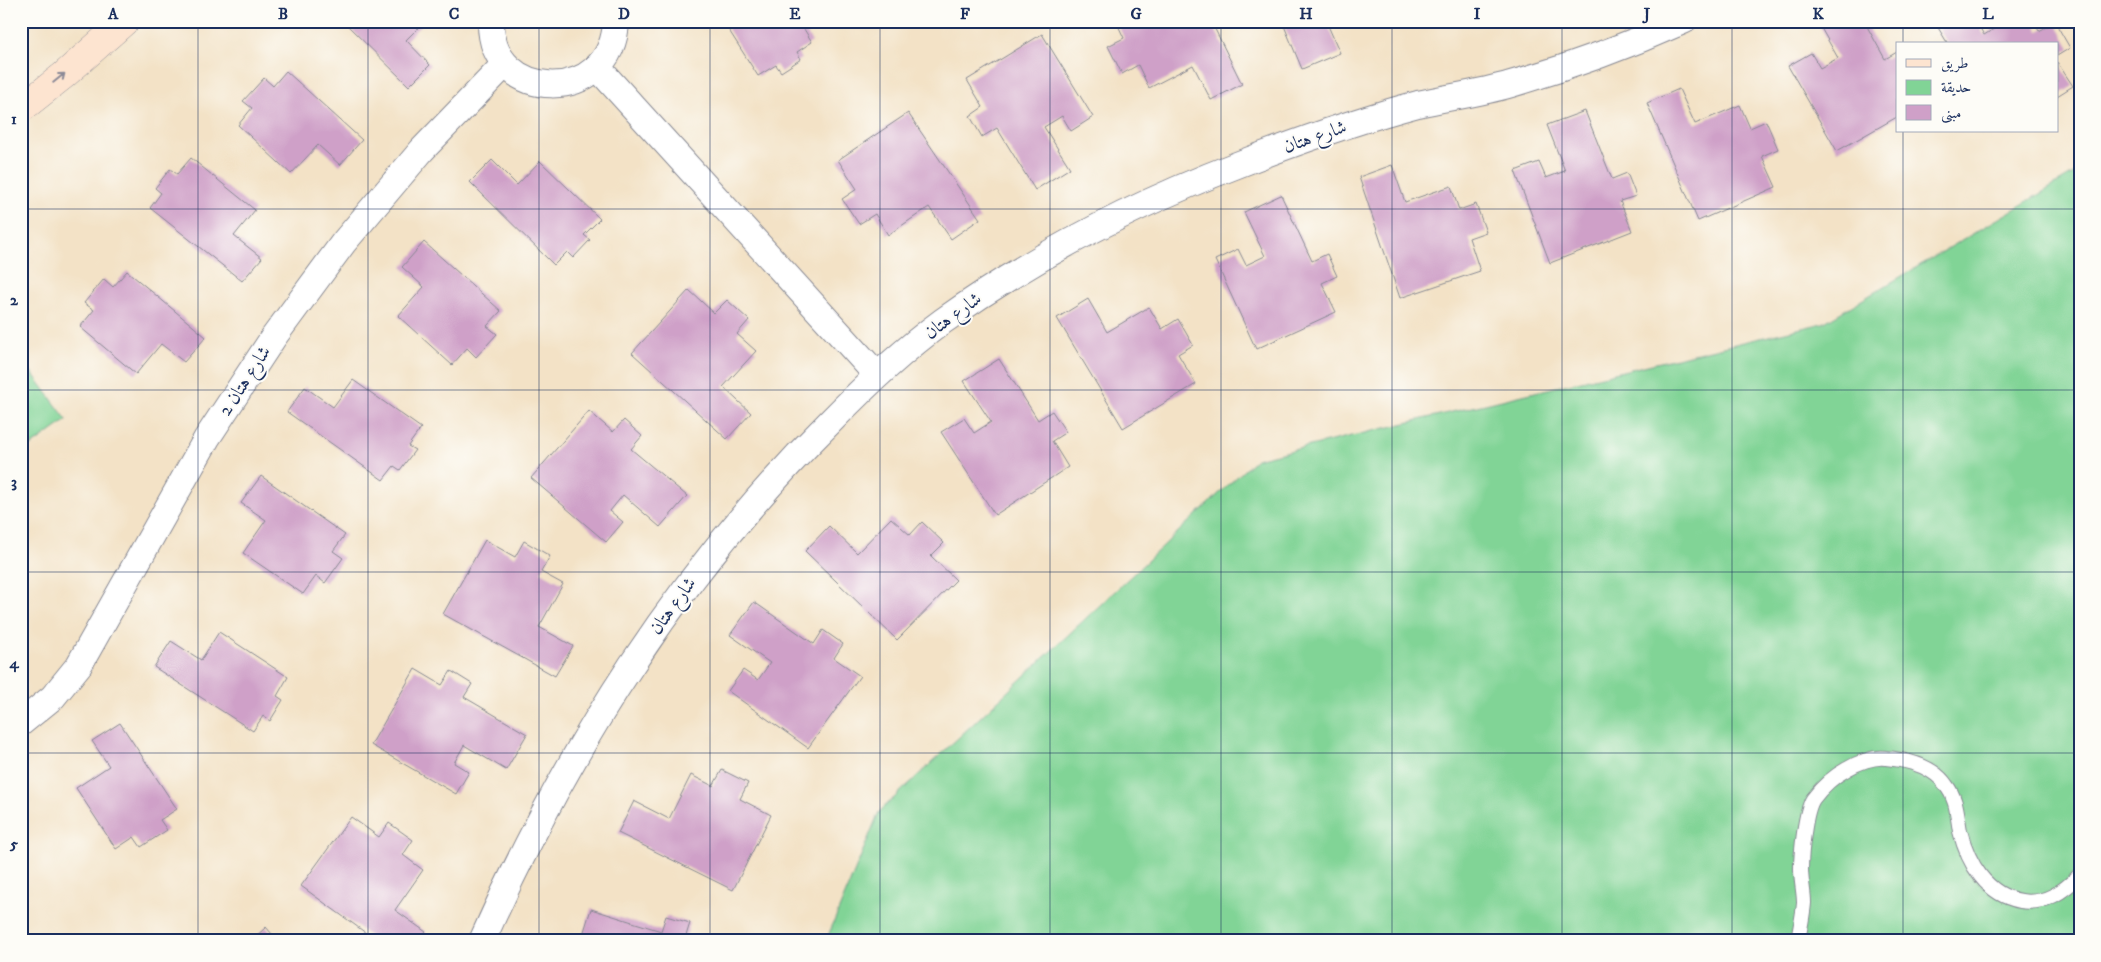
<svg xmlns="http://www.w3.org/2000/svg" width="2101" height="962" viewBox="0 0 2101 962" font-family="'IM FELL DW Pica',Amiri,serif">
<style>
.green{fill:#81d496;stroke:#4e827a}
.building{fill:#cfa0c8}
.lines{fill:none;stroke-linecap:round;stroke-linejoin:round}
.lane-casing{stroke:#878892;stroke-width:16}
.street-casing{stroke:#878892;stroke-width:28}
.secondary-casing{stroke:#878892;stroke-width:29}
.lane{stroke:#fff;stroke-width:14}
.street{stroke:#fff;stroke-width:26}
.secondary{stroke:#fde4d0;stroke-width:28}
.oneway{stroke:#8c8a97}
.grid{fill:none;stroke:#1b2f5e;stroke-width:1;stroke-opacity:0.55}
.labels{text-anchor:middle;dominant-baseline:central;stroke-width:4;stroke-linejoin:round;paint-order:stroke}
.street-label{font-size:19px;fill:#1b2f5e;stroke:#fdfcf7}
.neatline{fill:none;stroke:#1b2f5e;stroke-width:2}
.grid-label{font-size:16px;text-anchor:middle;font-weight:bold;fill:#1b2f5e}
</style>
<rect width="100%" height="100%" fill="#fdfcf7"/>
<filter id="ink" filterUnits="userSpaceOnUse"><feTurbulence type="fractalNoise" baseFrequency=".02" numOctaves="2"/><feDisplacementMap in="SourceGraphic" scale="10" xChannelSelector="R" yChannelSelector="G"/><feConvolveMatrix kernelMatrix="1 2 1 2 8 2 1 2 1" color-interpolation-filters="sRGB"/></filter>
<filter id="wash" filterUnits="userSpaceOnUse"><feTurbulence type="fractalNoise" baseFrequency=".0096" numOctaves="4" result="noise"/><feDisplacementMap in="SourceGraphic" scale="20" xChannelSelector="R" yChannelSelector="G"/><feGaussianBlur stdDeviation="1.12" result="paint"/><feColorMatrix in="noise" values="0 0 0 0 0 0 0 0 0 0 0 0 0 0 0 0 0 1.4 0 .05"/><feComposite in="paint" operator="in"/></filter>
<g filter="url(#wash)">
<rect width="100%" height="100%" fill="#f3e2c6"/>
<path class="green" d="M2080,170V941H826L879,812L1256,459L1823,323Z
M21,358L67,420L21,453Z"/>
<g id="blocks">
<path class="building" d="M343,21H425L406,40L430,65L409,86Z
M723,21H799L812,42L797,52L801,59L781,72L776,65L758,76Z
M1116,21H1211L1242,84L1211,100L1193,65L1149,88L1138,65L1122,74L1108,46L1124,38Z
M1282,21H1326L1340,53L1302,69Z
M1817,21H1864L1885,59L1897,52V117L1837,151L1788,66L1811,53L1820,68L1838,58Z
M1934,21H1976L1984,35L2007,21H2033L2039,31L2055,22L2070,48L2057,56V44H1948Z
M1042,34L1093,117L1071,131L1062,116L1044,127L1070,168L1035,190L997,128L982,137L970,116L983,107L967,80Z
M2057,62L2073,86L2057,96Z
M286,71L362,140L340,165L318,145L291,174L238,125L252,108L243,101L264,78L273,86Z
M1679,89L1695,124L1740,105L1750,128L1766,121L1778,149L1762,156L1776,187L1698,221L1647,103Z
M1585,111L1612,179L1627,173L1636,196L1620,201L1632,231L1550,263L1515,171L1539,162L1546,178L1565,171L1547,125Z
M908,113L980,219L951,239L929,207L888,235L875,214L859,224L842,199L857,189L838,160Z
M191,158L255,210L234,236L262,258L242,281L150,208L161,193L155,188L170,169L177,174Z
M492,160L517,185L540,161L600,219L584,235L590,240L573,258L567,252L554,265L470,182Z
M1392,165L1405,202L1451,186L1459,210L1476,204L1486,232L1469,238L1480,271L1400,298L1359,177Z
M1281,195L1312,261L1327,254L1337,276L1322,283L1336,312L1256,349L1215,260L1238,249L1246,265L1265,256L1244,212Z
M424,242L501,311L487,326L497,334L476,357L467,348L452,365L398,316L424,287L402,267Z
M127,271L206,337L184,362L161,344L136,374L80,327L94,310L84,303L104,279L113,287Z
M689,290L714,313L727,300L749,320L737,334L756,351L723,387L751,413L727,439L632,353Z
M1088,299L1107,332L1149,307L1162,329L1178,319L1193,345L1178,354L1196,384L1123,428L1057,318Z
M999,359L1038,420L1052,411L1066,432L1052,441L1068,467L995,515L941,432L964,418L974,433L991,422L964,381Z
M353,380L421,428L408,446L415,450L400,470L394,466L383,480L287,412L305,387L333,407Z
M589,411L613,432L624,420L642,436L631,449L687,496L660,527L623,495L610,511L623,522L606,542L531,478Z
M261,476L345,535L333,551L343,558L325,583L316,576L303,594L243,553L266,520L241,503Z
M891,518L910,535L922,522L944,543L931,556L956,580L897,640L805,551L829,526L857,553Z
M485,540L515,557L524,541L550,556L541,572L563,584L539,627L573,646L555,676L443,614Z
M754,602L814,644L823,630L843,644L834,658L860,676L808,748L728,691L743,670L758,680L770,663L730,635Z
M219,632L288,677L277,696L283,700L270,721L263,716L253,731L154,667L171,641L201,660Z
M415,669L442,685L451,671L472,684L464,697L527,734L506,770L464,745L454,763L469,772L456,794L371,745Z
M120,723L177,809L160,820L167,830L141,847L134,837L116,849L76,788L109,766L92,741Z
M722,770L748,783L740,799L771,815L733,890L618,833L634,801L669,819L691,775L713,786Z
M351,817L379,837L389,823L413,840L403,855L423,870L395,910L426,932L420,941H377L301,886Z
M591,909L661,931L666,916L690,923L685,939L690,941H581Z
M266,927L278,941H251Z"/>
</g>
</g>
<g filter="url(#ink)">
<use href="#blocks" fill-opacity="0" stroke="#878892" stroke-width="1"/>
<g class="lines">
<defs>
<path id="lane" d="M1798,941C1800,928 1803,916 1804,903C1804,892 1801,881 1801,869C1801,854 1805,811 1813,799C1822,787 1834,776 1847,769C1857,763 1874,756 1886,758C1908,760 1933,766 1946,785C1957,799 1957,814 1960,831C1968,863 1986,895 2021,901C2045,905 2064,891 2080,875"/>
<path id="street" d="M491,21C489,104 613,107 616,21
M597,67L877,375
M21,723L53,697L79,665L207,438L273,338L344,242L422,150L505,64
M482,941C568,747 679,572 830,422C865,386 902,351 943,321C1033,257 1133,205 1237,165C1296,142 1357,120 1418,104C1449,97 1481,93 1511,84C1570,67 1627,46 1683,21"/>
<path id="secondary" d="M21,109L64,75L125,21"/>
</defs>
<use href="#lane" class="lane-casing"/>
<use href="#street" class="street-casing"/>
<use href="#secondary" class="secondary-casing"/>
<use href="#lane" class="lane"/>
<use href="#street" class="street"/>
<use href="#secondary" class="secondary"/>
</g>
<defs><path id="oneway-shaft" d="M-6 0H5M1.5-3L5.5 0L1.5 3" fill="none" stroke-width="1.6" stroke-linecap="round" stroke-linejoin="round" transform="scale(1.25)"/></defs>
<use class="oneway" href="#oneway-shaft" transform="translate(59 78) rotate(-39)"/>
</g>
<path class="grid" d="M198,21V941M368,21V941M539,21V941M710,21V941M880,21V941M1050,21V941M1221,21V941M1392,21V941M1562,21V941M1732,21V941M1903,21V44M1903,131V941M21,209H2080M21,390H2080M21,572H2080M21,753H2080"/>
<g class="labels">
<g class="street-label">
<text transform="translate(1315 137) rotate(-19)">شارع هتان</text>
<text transform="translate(953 316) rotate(-36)">شارع هتان</text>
<text transform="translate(245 381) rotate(-57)">شارع هتان 2</text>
<text transform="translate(673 606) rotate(-54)">شارع هتان</text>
</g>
</g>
<rect width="2101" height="962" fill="none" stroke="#fdfcf7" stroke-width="55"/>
<rect x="1896" y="42" width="162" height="90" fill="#fdfcf7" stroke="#a3aaba"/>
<rect x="1906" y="59" width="25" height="8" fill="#fde4d0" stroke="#a3aaba"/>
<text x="1941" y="68" font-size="15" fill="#1b2f5e">طريق</text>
<rect x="1906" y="80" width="25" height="15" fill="#81d496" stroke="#a3aaba"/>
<text x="1941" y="92" font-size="15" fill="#1b2f5e">حديقة</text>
<rect x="1906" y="105" width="25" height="15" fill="#cfa0c8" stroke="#a3aaba"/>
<text x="1941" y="118" font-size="15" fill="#1b2f5e">مبنى</text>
<rect x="28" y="28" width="2046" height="906" class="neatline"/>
<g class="grid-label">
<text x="113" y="19">A</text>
<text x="283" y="19">B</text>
<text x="454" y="19">C</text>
<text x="624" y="19">D</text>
<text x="795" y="19">E</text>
<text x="965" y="19">F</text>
<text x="1136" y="19">G</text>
<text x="1306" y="19">H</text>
<text x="1477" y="19">I</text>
<text x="1647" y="19">J</text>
<text x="1818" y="19">K</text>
<text x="1988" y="19">L</text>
<text x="14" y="124">1</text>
<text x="14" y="305">2</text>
<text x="14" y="487">3</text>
<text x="14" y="668">4</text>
<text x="14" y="849">5</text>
</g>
</svg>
